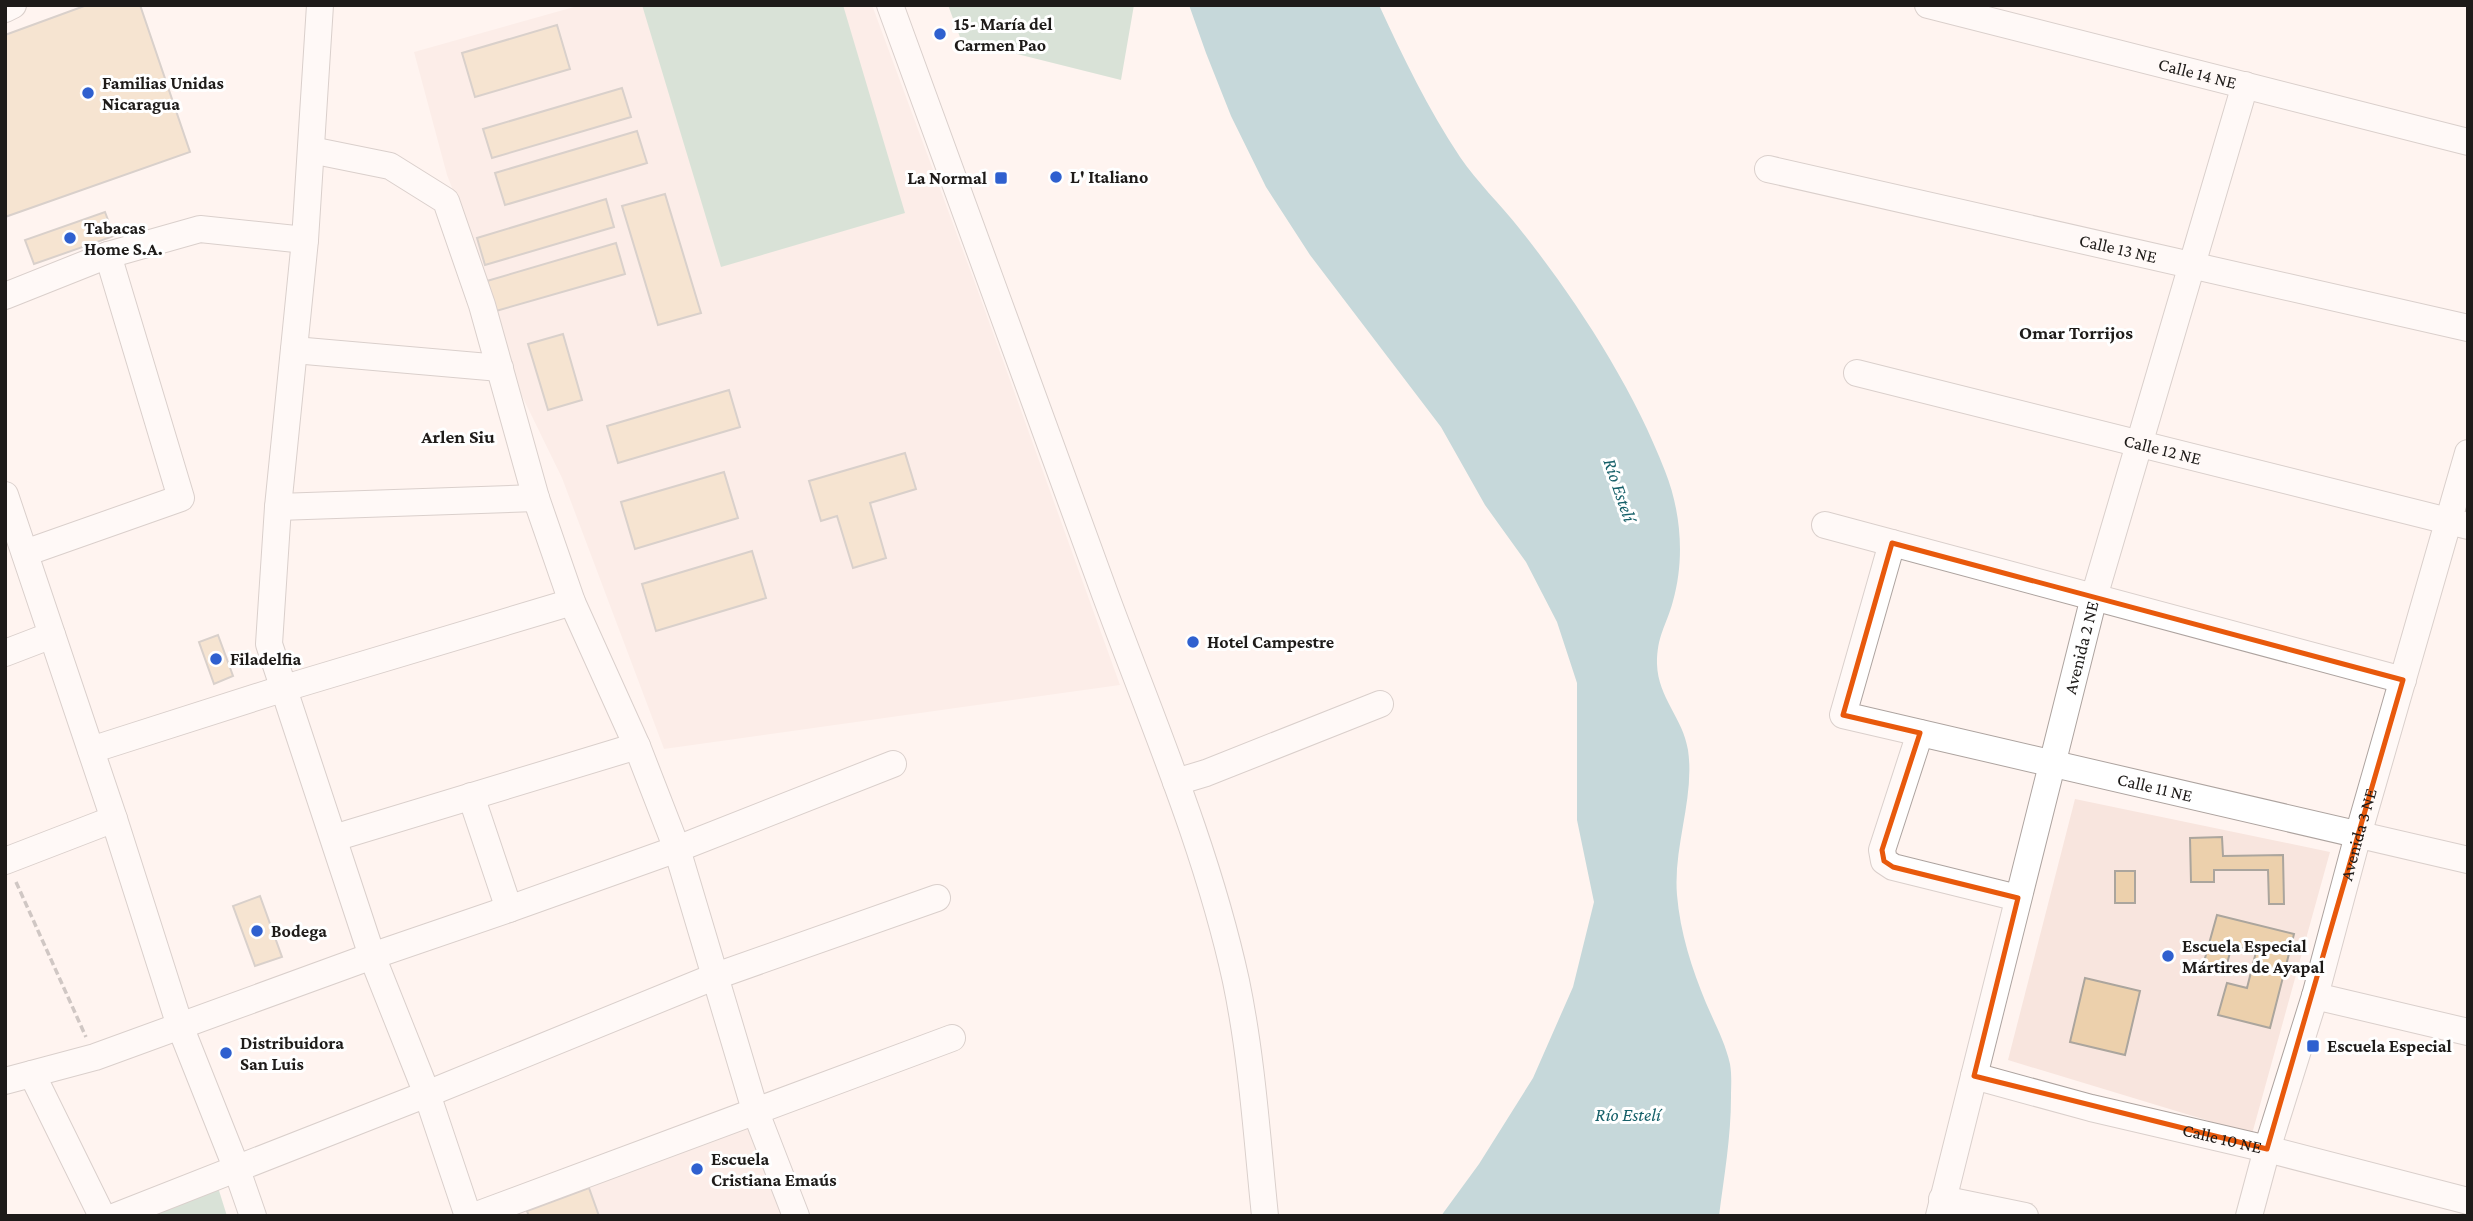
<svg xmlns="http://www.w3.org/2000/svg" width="2473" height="1221" viewBox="0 0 2473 1221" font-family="'Crimson Pro',serif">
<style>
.built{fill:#f8e5de}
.green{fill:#accdb9}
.water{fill:#81b7be}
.building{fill:#ecd0ac;stroke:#aba59d;stroke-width:2}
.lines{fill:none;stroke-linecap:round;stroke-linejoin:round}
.minor-casing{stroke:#ada39f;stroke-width:28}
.path{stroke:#98918e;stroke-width:3.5;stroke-dasharray:7 3.5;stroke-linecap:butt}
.minor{stroke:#fff;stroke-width:26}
.marked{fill:none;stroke:#e8590c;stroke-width:5;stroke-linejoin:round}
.poi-dot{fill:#2f60cf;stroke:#fff;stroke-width:2.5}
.labels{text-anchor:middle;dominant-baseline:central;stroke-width:6;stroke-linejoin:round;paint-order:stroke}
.poi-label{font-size:18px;font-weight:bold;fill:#1e1b19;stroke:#fff;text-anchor:start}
.street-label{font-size:18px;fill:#1e1b19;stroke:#fff}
.neighbourhood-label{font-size:19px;font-weight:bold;fill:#1e1b19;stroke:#fff}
.water-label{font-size:19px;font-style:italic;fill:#166069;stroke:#fff}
</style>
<rect width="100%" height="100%" fill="#fff4f0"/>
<path class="built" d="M581,5H872L979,294L1120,685L664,749L562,478L522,396L471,236L447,175L414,52Z
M2075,799L2330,852L2252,1134L2008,1060Z
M749,1123L787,1216H502Z"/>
<path class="green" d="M642,5H843L905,213L721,267Z
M948,5H1134L1121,80L961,40Z
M216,1181L227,1216H134Z"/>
<path class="water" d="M1189,5H1379C1403,57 1428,109 1460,157C1477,182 1500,204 1519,228C1575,298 1633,387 1665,471C1681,511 1685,559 1673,601C1666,627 1657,635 1657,664C1658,698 1683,718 1688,750C1695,798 1673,846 1677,895C1680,932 1692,969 1706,1003C1715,1024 1725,1042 1730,1064C1732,1075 1731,1087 1731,1097C1731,1137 1724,1177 1719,1216H1441L1479,1164L1533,1078L1573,987L1594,902L1577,820V683L1557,622L1526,562L1485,505L1441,427L1310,255L1266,187L1231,116L1206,53Z"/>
<path class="building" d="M87,5H140L190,152L5,217V35Z
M557,25L570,69L475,97L462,53Z
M622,88L631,117L492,158L483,129Z
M637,131L647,163L505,205L495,173Z
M665,194L701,313L658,325L622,206Z
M606,199L614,227L485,265L477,238Z
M105,212L114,236L34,264L25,240Z
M616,243L625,274L496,311L487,281Z
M563,334L582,400L548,410L528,344Z
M729,390L740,427L618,463L607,426Z
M905,453L916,489L870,503L886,558L853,568L837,516L821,521L809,481Z
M724,472L738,518L635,549L621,502Z
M752,551L766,598L656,631L642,584Z
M218,635L233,676L214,684L199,642Z
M2222,837L2223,856L2283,855L2284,904H2269L2268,870H2214V882H2191L2190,838Z
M2115,871H2135V903H2115Z
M260,896L282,957L255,966L233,906Z
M2217,915L2294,934L2270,1028L2218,1015L2227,983L2247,988L2256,952L2232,945L2224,975L2202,969Z
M2085,978L2140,991L2125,1055L2070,1042Z
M589,1188L599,1216H529L527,1211Z"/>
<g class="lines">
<defs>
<g id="minor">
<path d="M320,5L305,240L278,507L269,644L372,956L427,1094L468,1216"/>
<path d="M890,5C962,201 1033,398 1105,594C1152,721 1207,848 1236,981C1252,1058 1257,1138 1265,1216"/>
<path id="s1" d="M1928,5L2468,142"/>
<path d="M5,9L13,5"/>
<path d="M311,150L390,166L446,201L482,305L536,498L572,602L637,746L677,849L755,1110L796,1216"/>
<path id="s2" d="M1768,169L2468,328"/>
<path d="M5,296L108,255L200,229L305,240"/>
<path d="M294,350L500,368"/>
<path id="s3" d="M1857,373L2468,526"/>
<path d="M5,495L114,819L180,1026L236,1167L253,1216"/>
<path d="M278,507L536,498"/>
<path d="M1825,525L2403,680"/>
<path id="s4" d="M1892,543L1843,715L2468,860"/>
<path d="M25,553L181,498L108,255"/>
<path d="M5,653L52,635"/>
<path d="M1920,733L1882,850L1884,861L1893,867L2018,898"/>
<path d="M91,750L285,688L572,602"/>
<path d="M1176,782L1206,773L1380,704"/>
<path d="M471,796L509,909"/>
<path d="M334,838L637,746"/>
<path d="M5,861L114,819"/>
<path d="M2315,996L2468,1032"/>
<path d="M32,1074L102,1216"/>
<path id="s5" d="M1974,1076L2091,1108L2267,1149L2468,1201"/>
<path d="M5,1081L95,1057L372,956L509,909L677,849L893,764"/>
<path d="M1942,1199L2025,1216"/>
<path d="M116,1216L427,1094L716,976L937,898"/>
<path d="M474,1216L952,1038"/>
<path id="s6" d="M1939,1216L2094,597L2245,85"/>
<path id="s7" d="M2249,1216L2267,1149L2315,996L2358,835L2468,453"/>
</g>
</defs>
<use href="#minor" class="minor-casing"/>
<path class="path" d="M16,882L86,1037"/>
<use href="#minor" class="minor"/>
</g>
<path d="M0 0H2473V1221H0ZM1892,543L2403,680L2267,1149L1974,1076L2018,898L1893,867L1884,861L1882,850L1920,733L1843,715Z" fill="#fff4f0" fill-opacity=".55" fill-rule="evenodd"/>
<path class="marked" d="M1892,543L2403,680L2267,1149L1974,1076L2018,898L1893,867L1884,861L1882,850L1920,733L1843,715Z"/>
<g class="poi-dot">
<circle cx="940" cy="34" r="7"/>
<circle cx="88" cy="93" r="7"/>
<circle cx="1056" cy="177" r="7"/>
<rect x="994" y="171" width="14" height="14" rx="3.5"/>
<circle cx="70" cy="238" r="7"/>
<circle cx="1193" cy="642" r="7"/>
<circle cx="216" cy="659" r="7"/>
<circle cx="257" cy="931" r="7"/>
<circle cx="2168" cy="956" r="7"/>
<rect x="2306" y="1039" width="14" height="14" rx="3.5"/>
<circle cx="226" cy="1053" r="7"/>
<circle cx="697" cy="1169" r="7"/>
</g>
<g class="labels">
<g class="poi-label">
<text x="954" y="24">15- María del<tspan x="954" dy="21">Carmen Pao</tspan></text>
<text x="102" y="83">Familias Unidas<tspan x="102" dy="21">Nicaragua</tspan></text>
<text x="1070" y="177">L' Italiano</text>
<text x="987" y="178" text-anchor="end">La Normal</text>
<text x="84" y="228">Tabacas<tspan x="84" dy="21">Home S.A.</tspan></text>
<text x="1207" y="642">Hotel Campestre</text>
<text x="230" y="659">Filadelfia</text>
<text x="271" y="931">Bodega</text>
<text x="2182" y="946">Escuela Especial<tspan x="2182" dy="21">Mártires de Ayapal</tspan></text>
<text x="240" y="1043">Distribuidora<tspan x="240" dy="21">San Luis</tspan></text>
<text x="2327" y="1046">Escuela Especial</text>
<text x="711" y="1159">Escuela<tspan x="711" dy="21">Cristiana Emaús</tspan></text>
</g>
<g class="street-label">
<text stroke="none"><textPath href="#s1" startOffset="278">Calle 14 NE</textPath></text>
<text stroke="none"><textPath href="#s2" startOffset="359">Calle 13 NE</textPath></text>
<text stroke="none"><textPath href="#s3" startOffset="315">Calle 12 NE</textPath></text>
<text stroke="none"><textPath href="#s6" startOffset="586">Avenida 2 NE</textPath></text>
<text stroke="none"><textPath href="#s4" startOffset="499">Calle 11 NE</textPath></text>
<text stroke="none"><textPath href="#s7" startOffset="397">Avenida 3 NE</textPath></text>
<text stroke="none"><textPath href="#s5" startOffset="256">Calle 10 NE</textPath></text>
</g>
<g class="neighbourhood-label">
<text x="2076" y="332">Omar Torrijos</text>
<text x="458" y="436">Arlen Siu</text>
</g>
<g class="water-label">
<text transform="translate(1620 490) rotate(71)">Río Estelí</text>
<text x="1628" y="1114">Río Estelí</text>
</g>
</g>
<rect width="2473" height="1221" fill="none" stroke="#1e1b19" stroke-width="14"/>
</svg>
